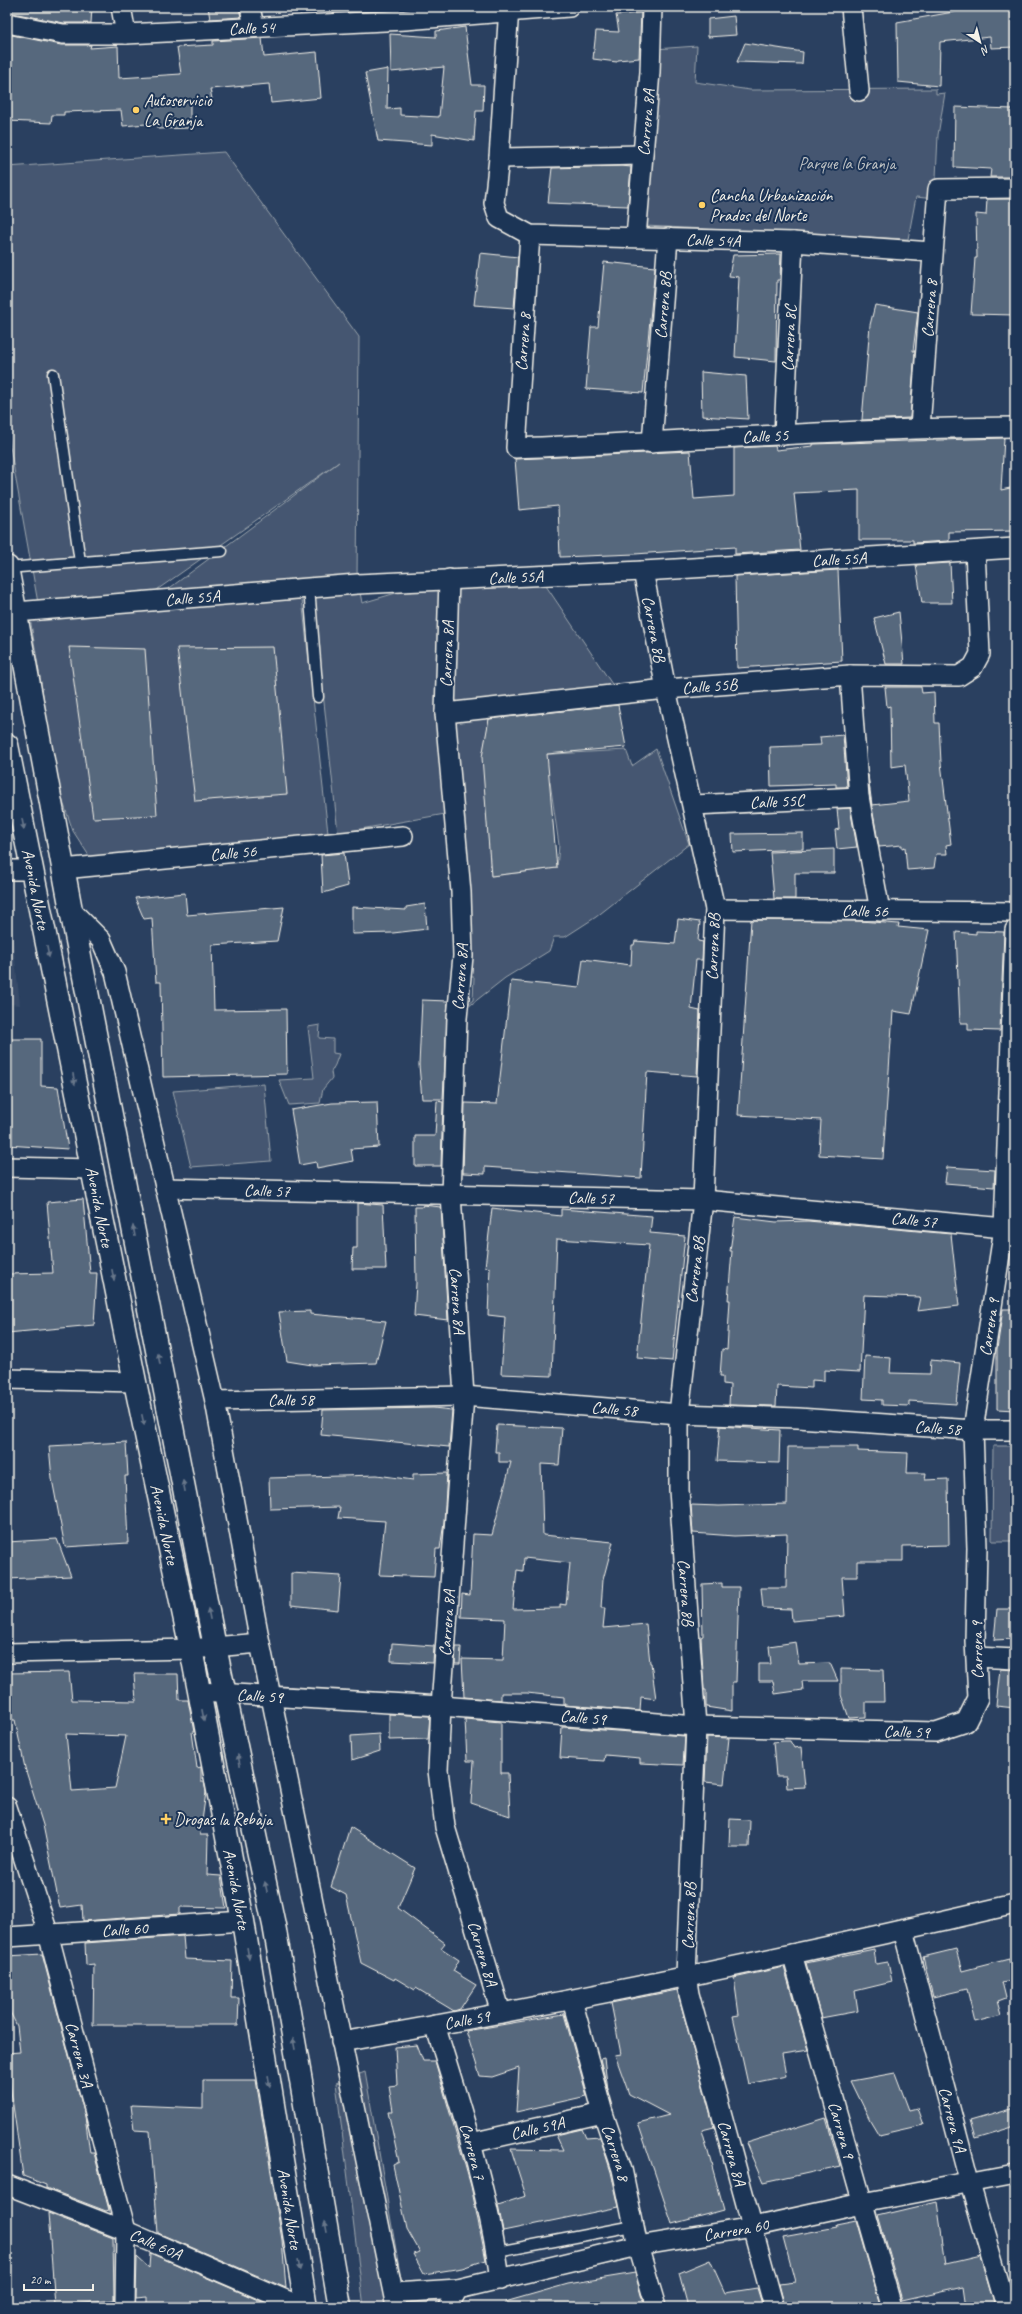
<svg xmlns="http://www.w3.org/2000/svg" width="1022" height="2314" viewBox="0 0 1022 2314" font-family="Caveat,sans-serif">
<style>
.built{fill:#374c69}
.green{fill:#445771;stroke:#9ca4ac;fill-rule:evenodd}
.building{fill:#56677d;stroke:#f4f1e8;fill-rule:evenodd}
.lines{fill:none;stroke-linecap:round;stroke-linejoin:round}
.lane-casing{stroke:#f4f1e8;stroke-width:13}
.street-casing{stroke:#f4f1e8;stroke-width:22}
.primary-casing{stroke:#f4f1e8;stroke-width:25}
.lane{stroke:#1d3557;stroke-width:10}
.street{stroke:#1d3557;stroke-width:19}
.primary{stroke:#1d3557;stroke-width:22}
.oneway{fill:#68778a}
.poi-dot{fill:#ffd166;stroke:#1d3557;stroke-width:1.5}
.labels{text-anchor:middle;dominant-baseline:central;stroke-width:4;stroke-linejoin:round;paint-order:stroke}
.street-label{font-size:17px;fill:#f4f1e8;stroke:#1d3557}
.poi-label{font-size:17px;fill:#f4f1e8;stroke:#1d3557;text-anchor:start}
.park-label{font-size:17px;fill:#bfc3c4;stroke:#1d3557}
</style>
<rect width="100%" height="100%" fill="#2a4060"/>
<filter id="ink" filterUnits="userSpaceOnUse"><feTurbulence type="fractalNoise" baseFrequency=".025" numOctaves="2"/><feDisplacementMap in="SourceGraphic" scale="8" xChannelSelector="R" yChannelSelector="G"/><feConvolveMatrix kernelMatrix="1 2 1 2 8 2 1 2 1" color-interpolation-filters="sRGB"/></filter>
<g filter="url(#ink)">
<path class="built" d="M7,884L20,1005L7,1004Z"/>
<path class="green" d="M697,46L695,82L750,90L936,89V94L945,93L938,135L935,199L916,197L908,239L645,226L655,49Z
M224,152L359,337L357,580L310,585L167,590L339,462L151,594L38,603L7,430V167Z
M540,577L620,696L490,716L482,758L626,750L632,766L656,749L689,844L596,917L565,937H554L549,951L505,978L468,1007V1004L473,1000L474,977H465L445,814L338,833L312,590L359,587L362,603L430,583ZM550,782L559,845L557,868L491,876L485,789Z
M302,599L328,833L95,865L73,831L59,790L30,618Z
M320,1025L319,1038L333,1039V1053L339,1054L335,1065L331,1072L332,1078L323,1089L320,1103L289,1105L279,1080L314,1078L308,1027Z
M264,1084L271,1161L191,1167L173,1091Z
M993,1446H1015V1541H992Z
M365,2072L406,2307H364L336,2083Z"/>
<path class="building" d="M7,7H92L91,23H64L7,12Z
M208,7H239L241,17L210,19Z
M958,7H1015V47L991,48L990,37L940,42L939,86L898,82L897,22L959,11Z
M641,13L639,58L618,60L617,62L593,59L596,31L619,32L616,15Z
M734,16L736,35L708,37V19Z
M465,27L472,85H484L483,111H476L474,141L432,134V145L378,141L365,73L388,69L387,109L400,108V115L439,117L444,67L391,72L390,34L436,37V31Z
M7,34L61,45H91L90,48L118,46L119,78L181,74L177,47L213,45V41L262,38L264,57L317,52L321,98L271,103L269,84L210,89L212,99L190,101V128L158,129V123L123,126L121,110L64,112V115H52L51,123L7,121Z
M745,43L803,52L802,64L737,62Z
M955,107L1013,109L1012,177H990L991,169L954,167Z
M621,166L631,167L628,206L548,203L552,168Z
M987,199H1015V315L971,314L975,258H977L976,214L986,215Z
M480,253L518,257L514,308L474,305Z
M781,254L780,280H777L776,361L735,357L739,277L729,276L733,255Z
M604,262L655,267L643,393L586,389L591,327H598Z
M875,305L918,312L913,351H915L910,418L862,420L870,325Z
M701,372L746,376L748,419L702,416Z
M1004,438L1001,490L1015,487V531L949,532V541L913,543V540H859V490L794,493L800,550L735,554V547L635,554L560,557L558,506L519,510L515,459L690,451L694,499L734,496V448L775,446L776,450L813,446V444Z
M950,563L952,603H922L916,565Z
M838,570L842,661L737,668L735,576Z
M899,612L904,664H886L874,618Z
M69,647L145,649L157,815L93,818Z
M273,647L287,794L195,801L177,648Z
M885,687H921L922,693L934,692L935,723H939L941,763L951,844L946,845L947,854H936L934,868L907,870L905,847L902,848V845L879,847L870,796L868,775L872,805L909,801L905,765L891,767L890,706L887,707Z
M618,705L626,747L547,754L557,868L491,876L482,757L489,719Z
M843,735L847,787H836V784L771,786L770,747L821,745L820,737Z
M850,808L857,847L837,849L835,830L839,829L837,809Z
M803,833V849L733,852L732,834Z
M834,849V873H795V899H774L770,852Z
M344,853L348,886L323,893L321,855Z
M185,893L187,915L284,907L277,941L212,945L214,1010L286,1009L287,1074L163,1077L161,982H156L152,918L144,919L135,898Z
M425,904L427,929L393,933L352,934V907L406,910V907Z
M678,919L700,922L698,941L703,942L702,960H696L691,1009L700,1011L697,1076L647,1072L641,1178L485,1167V1174L463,1173L465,1103L497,1104L511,981L579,988L583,959L631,965L632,945H634L635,941L675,944Z
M751,920L860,921L899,924L898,927L929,930L911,1014L893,1011L883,1159L819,1155L821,1120L738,1115Z
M976,931L1004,932L1000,1031L968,1030V1023H960L956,932L976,934Z
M422,1000L448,1001L443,1099H422L419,1065Z
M7,1039H41V1086L58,1087L68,1149L7,1145Z
M437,1101L443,1102L441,1166H415V1136H435Z
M377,1102L379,1147L351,1149L353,1161L317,1168L316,1162L300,1165L291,1110L332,1103Z
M947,1167L995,1170L994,1187L945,1183Z
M83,1199L90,1273H97L94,1325L7,1333L8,1274L53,1273L47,1202Z
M357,1203L383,1205L386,1269H352L353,1248H357Z
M423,1205L441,1207L448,1320L414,1316L416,1283L415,1207H422Z
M492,1208L561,1216V1209L652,1216L650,1233L685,1236L672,1361L637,1358L649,1245L557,1239L552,1376L501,1374L505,1317L488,1315L490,1268L485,1267Z
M735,1217L776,1222L808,1221L951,1234L959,1306L917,1311L920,1297L864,1295L860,1372L824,1370V1381L812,1380V1388L777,1386L776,1406L729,1405L730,1385L723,1384V1376H720L722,1349L727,1350L730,1300H728L732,1251H730Z
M1003,1309H1015V1410L997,1409V1349Z
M310,1311V1314L386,1321L376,1363L312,1365L287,1361L279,1312Z
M865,1356L891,1358L890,1373L930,1374L931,1360L960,1363L956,1404L909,1401V1406L882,1405V1400L863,1399Z
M433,1408L452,1410L449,1447L321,1435L323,1410Z
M497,1425L562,1428L559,1465L541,1464L543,1535L613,1542L603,1580L601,1608H605L603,1628L646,1624L650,1663H651L656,1699L641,1697L640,1711L564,1705V1697L527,1693H501V1700L464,1697L462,1659L503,1660L505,1619L461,1617L462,1594L470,1595L473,1534L492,1535L511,1462H499V1452H495ZM524,1558L570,1563L566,1605L560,1604V1608L513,1609L517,1570L523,1571Z
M720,1426L780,1430L779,1463L717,1461Z
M126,1442L128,1476H125L128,1543L65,1547L52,1479L49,1446Z
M788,1447H858V1451L908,1453L907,1473H926L925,1480L948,1479L949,1545L903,1546V1561H857V1577H842L845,1616L792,1621L791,1609L763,1608L761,1588H786L787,1534L734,1536L693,1533L691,1505L719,1506L787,1504Z
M447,1473L444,1522L440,1549H436L434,1577L379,1575L385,1521L338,1518L340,1507L270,1509L269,1478L377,1475L413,1480V1474Z
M57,1539L71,1576L7,1579V1542Z
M291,1573L341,1576L338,1610L291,1605Z
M722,1583V1587H739L736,1682H732V1711L706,1707V1690H704L701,1637L703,1636L702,1584Z
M997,1609H1015V1639L994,1640Z
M796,1642L799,1664L830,1663L838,1681H802L803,1690L775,1694L773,1681H759V1664H771L769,1646Z
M392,1643L434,1646L433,1663L391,1661Z
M456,1647H461L460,1664H455Z
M841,1669L883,1670L884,1702H866V1717L849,1718L841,1695Z
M1000,1669L1015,1670V1708L996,1706Z
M69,1672L72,1700L136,1701L134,1674H178L179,1700H188L194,1732H192L197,1768L201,1767V1782H204L206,1792L200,1835H208L207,1875L221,1876L226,1908L180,1907V1914L83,1921L82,1905L60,1908L43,1825L25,1768L15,1720H12L7,1704V1673ZM66,1734L126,1736L115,1788L72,1791Z
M389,1714L430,1716L428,1739L389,1740Z
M465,1719L501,1722V1773H508L510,1816L471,1803L474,1761H467Z
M562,1727L685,1736L683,1765L640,1763V1758L605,1755L604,1761L560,1758Z
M379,1734L380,1751L352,1760L351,1736Z
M707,1737L729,1738L724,1784L705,1782Z
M784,1741H790L794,1748L801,1747L805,1787L787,1788L786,1776H776L773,1742Z
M730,1819L750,1820L749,1847H729Z
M350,1827L415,1868L398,1908L445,1943L441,1948L459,1960L453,1971L476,1985L460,2009L454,2011L416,1988L415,1990L395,1978L394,1980L361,1963L346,1895L331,1887Z
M183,1936L185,1959L232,1961L231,1998H239L238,2025H93L94,1964L86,1965L85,1943Z
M874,1949L876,1964L888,1962L892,1982L855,1991L858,2011L821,2018L806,1963Z
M956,1949L962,1971L1009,1959L1014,1979L1002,1982L1006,1998L998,2001L1002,2015L975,2022L967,1989L933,1997L923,1957Z
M42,1954L85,2116L90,2153H94L109,2210L106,2211L46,2188V2185L23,2176L7,2063V2053L20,2052L17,2026L7,2006V1956Z
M784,1967L808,2050L782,2054L786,2076L748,2084L733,2016L739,2015L734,1978Z
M677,1990L714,2127L702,2130L724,2210L672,2224L638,2123L669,2115L629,2094L615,2055L621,2054L611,2003Z
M564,2014L587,2096L516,2112L519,2068L492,2077L480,2076L466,2031Z
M417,2045L423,2061H435L471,2186L486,2260L462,2268L424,2274L413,2254L420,2252L407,2229L393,2165L399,2162L388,2111H393L389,2086L397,2085L395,2047Z
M604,2058L608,2090L600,2059Z
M895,2073L909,2110L917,2108L923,2125L879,2135L870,2120L851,2081Z
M203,2080H256L282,2240L286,2288L158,2233L150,2131L134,2130L131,2105L203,2108Z
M1015,2108V2126L975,2138L970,2121Z
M826,2118L840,2166L763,2183L746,2143Z
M582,2129L586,2138L600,2137L611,2172L619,2207L503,2231L498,2205L526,2196L511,2149L563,2150L556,2135Z
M937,2202L946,2264L980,2256L995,2307H967L964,2286L902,2300L878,2216Z
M48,2213L113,2238L114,2300L55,2306Z
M856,2220L881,2307H785L779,2284L795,2282L783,2237L837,2227L836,2224Z
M150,2253L274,2307H147V2297L136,2298L137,2257L149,2268Z
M710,2260L725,2293L757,2288L763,2307H688L679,2273Z
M635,2273L644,2306L506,2307L505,2302L568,2284Z"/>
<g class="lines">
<defs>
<path id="lane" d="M53,374L80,562
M7,568L222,551
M309,588L318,697
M497,2252L633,2226"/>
<g id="street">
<path d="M121,7L126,34"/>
<path d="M250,7L254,27"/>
<path id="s1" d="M509,7L499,158L494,203L499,218L530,235L793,242L932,252"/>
<path d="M851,7L859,91"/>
<path id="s2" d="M7,23L63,34H126L405,20L569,7"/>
<path d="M499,158L641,155"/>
<path id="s3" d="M530,235L516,448C682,442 848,428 1015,427"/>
<path id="s4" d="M636,237L650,72L652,7"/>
<path id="s5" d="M920,427L938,189L1015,188"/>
<path id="s6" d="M784,435L793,242"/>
<path id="s7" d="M652,443L668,238"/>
<path id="s8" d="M643,571L666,689L715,909L703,1200L679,1414V1490L696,1726L686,1975L689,1994L774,2307"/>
<path id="s9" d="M449,579L445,713L461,892L463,956L457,1018L451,1195L464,1396L441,1706L438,1770L445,1827L501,2013"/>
<path id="s10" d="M16,612L357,584L643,571L1015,548"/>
<path d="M850,675L859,797L880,911"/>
<path id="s11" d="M445,713L666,689L850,675L959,676L973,667L980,654L975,551"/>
<path id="s12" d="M694,805L859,797"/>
<path id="s13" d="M63,869L403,836"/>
<path d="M7,870H32"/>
<path id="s14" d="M715,909L1015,912"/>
<path d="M71,910L101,940L115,972L215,1401L260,1643L396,2307"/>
<path d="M7,1167L92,1169"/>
<path id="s15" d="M165,1188L703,1200L1015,1229"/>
<path d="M7,1379L135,1382"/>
<path id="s16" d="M215,1401L464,1396L679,1414L798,1418L973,1430H1015"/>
<path d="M7,1653L191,1649L260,1643"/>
<path d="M977,1657L1015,1659"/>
<path id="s17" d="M199,1692L441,1706L696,1726L936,1732L966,1722L978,1698L975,1641L977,1548L973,1430L1004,1228L1015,930"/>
<path id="s18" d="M7,1807L48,1933L126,2231L125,2307"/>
<path id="s19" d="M903,1930L970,2184L1006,2307"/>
<path id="s20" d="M7,1937L243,1921"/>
<path id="s21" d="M792,1954L892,2307"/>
<path id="s22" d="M572,2000L603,2113L622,2169L638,2246L656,2307"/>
<path id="s23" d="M435,2025C461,2109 489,2193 500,2280"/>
<path id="s24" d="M341,2042C567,2003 792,1956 1015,1904"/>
<path id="s25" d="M471,2143L603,2113"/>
<path id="s26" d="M7,2185L126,2231L302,2307"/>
<path d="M394,2293L458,2289"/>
<path id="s27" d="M448,2307L458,2289L638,2246L753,2227L862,2203L1015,2174"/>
</g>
<g id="primary">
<path d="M7,567L71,910L215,1647L274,1925L340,2307"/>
<path id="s28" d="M7,745L135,1382L191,1649L243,1921L306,2307"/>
</g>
</defs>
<use href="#lane" class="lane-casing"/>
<use href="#street" class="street-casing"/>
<use href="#primary" class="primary-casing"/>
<use href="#lane" class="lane"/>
<use href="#street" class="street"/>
<use href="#primary" class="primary"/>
</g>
<defs><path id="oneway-solid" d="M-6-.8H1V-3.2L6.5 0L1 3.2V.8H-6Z"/></defs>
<g class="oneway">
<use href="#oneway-solid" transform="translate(23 824) rotate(79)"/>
<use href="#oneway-solid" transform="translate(48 952) rotate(79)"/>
<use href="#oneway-solid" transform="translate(74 1079) rotate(79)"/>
<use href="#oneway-solid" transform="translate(134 1231) rotate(-101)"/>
<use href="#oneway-solid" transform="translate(113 1275) rotate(79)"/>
<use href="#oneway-solid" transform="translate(159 1359) rotate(-101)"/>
<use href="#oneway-solid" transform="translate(143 1420) rotate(78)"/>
<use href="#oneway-solid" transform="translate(184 1486) rotate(-101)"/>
<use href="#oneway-solid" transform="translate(209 1614) rotate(-101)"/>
<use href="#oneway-solid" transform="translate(203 1715) rotate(79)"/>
<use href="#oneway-solid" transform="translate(239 1760) rotate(-102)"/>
<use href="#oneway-solid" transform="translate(266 1887) rotate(-102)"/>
<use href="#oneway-solid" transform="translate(248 1953) rotate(81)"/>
<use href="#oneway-solid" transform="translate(294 2044) rotate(-100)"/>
<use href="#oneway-solid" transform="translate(269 2081) rotate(81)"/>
<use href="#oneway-solid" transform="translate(326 2227) rotate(-100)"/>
<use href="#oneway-solid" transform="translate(299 2265) rotate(81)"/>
</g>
</g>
<g class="poi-dot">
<circle cx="136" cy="110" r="4"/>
<circle cx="702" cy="205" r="4"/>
<path d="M164 1813h4v4h4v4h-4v4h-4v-4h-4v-4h4z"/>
</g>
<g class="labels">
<g class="street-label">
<text stroke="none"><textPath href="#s2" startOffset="246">Calle 54</textPath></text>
<text stroke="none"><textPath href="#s4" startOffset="115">Carrera 8A</textPath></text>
<text stroke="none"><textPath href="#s1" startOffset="431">Calle 54A</textPath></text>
<text stroke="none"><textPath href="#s7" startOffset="138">Carrera 8B</textPath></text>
<text stroke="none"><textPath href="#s5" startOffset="119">Carrera 8</textPath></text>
<text stroke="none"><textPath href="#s6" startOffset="97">Carrera 8C</textPath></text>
<text transform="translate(523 342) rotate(-86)">Carrera 8</text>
<text stroke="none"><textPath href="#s3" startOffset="463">Calle 55</textPath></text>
<text stroke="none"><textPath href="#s10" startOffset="825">Calle 55A</textPath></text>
<text stroke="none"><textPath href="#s10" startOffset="501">Calle 55A</textPath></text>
<text stroke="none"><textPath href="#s10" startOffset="177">Calle 55A</textPath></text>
<text stroke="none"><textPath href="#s8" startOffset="59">Carrera 8B</textPath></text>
<text transform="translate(447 654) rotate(-88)">Carrera 8A</text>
<text stroke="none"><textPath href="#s11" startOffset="266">Calle 55B</textPath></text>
<text stroke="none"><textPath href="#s12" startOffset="83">Calle 55C</textPath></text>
<text stroke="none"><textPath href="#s13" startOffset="171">Calle 56</textPath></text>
<text stroke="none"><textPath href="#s28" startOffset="147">Avenida Norte</textPath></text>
<text stroke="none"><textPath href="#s14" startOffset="150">Calle 56</textPath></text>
<text transform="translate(713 947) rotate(-88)">Carrera 8B</text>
<text transform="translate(460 977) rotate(-86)">Carrera 8A</text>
<text stroke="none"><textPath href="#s15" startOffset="102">Calle 57</textPath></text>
<text stroke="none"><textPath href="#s15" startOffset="426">Calle 57</textPath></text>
<text stroke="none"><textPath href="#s28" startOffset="471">Avenida Norte</textPath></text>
<text stroke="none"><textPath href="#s15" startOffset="750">Calle 57</textPath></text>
<text transform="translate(695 1270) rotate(-83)">Carrera 8B</text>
<text stroke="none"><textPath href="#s9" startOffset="723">Carrera 8A</textPath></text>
<text stroke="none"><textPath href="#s17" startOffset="1169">Carrera 9</textPath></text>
<text stroke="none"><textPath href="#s16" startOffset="76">Calle 58</textPath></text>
<text stroke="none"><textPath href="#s16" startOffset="400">Calle 58</textPath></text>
<text stroke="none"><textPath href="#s16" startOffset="724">Calle 58</textPath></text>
<text stroke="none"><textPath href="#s28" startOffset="795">Avenida Norte</textPath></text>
<text stroke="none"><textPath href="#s8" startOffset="1031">Carrera 8B</textPath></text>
<text transform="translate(447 1623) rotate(-86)">Carrera 8A</text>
<text transform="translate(977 1650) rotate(-91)">Carrera 9</text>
<text stroke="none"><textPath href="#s17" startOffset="61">Calle 59</textPath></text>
<text stroke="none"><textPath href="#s17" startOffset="385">Calle 59</textPath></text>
<text stroke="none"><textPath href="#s17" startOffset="709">Calle 59</textPath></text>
<text stroke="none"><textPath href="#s28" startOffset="1167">Avenida Norte</textPath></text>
<text transform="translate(689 1916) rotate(-88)">Carrera 8B</text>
<text stroke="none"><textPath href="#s20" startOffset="118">Calle 60</textPath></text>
<text stroke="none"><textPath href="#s9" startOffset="1383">Carrera 8A</textPath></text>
<text stroke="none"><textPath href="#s24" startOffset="128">Calle 59</textPath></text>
<text stroke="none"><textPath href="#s18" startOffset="258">Carrera 3A</textPath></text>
<text stroke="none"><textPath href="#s19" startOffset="196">Carrera 9A</textPath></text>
<text stroke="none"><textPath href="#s25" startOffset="68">Calle 59A</textPath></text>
<text stroke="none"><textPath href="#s21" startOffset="183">Carrera 9</textPath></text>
<text stroke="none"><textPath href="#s23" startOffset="132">Carrera 7</textPath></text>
<text stroke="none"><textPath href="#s22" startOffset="159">Carrera 8</textPath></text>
<text stroke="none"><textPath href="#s8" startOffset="1598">Carrera 8A</textPath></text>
<text stroke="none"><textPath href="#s28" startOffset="1491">Avenida Norte</textPath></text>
<text stroke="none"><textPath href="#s27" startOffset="305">Carrera 60</textPath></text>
<text stroke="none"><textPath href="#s26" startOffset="160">Calle 60A</textPath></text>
</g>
<g class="poi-label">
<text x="144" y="100">Autoservicio<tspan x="144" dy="20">La Granja</tspan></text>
<text x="710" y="195">Cancha Urbanización<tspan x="710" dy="20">Prados del Norte</tspan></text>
<text x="174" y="1819">Drogas la Rebaja</text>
</g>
<g class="park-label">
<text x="847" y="163">Parque la Granja</text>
</g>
</g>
<rect width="1022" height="2314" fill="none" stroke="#1d3557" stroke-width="24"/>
<rect x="12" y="12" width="998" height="2290" fill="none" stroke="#f4f1e8" stroke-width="1.5" filter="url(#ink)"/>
<g transform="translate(980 42) rotate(144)" stroke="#1d3557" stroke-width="3" paint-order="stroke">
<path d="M0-3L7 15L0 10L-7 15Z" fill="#f4f1e8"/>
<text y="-6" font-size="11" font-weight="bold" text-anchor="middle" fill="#f4f1e8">N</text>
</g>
<path d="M24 2284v6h69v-6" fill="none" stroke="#f4f1e8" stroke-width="2"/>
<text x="30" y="2284" font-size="12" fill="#f4f1e8" stroke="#1d3557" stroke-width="3" paint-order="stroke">20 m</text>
</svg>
